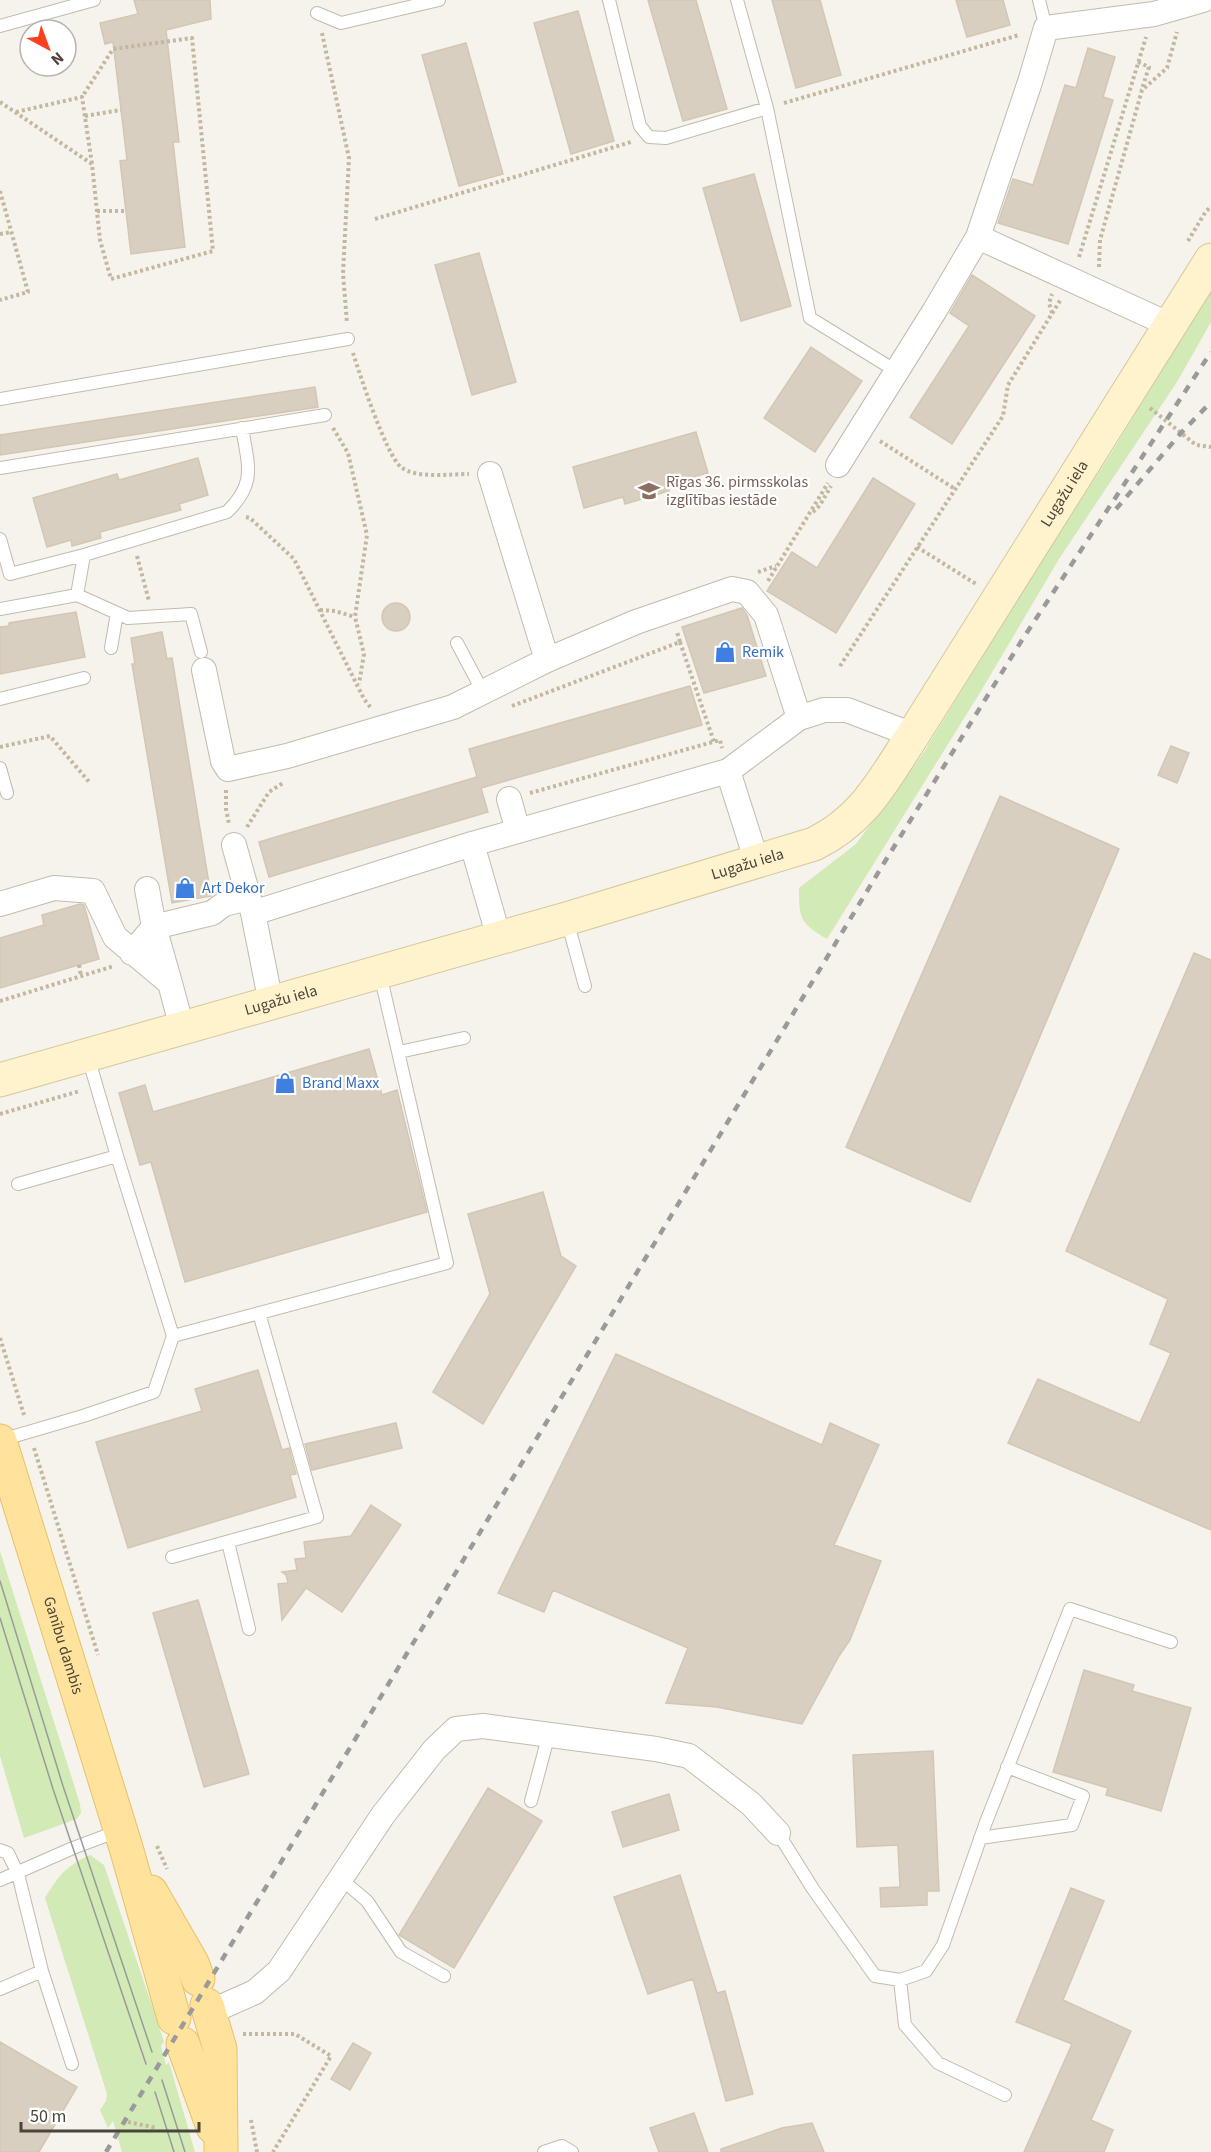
<svg xmlns="http://www.w3.org/2000/svg" width="1211" height="2152" viewBox="0 0 1211 2152" font-family="'Source Sans 3',sans-serif">
<style>
.grass{fill:#d2eab5}
.building{fill:#d8cfc1;stroke:#d3c7b4;stroke-width:1.5}
.lines{fill:none;stroke-linecap:round;stroke-linejoin:round}
.lane-casing{stroke:#c2bbae;stroke-width:14}
.street-casing{stroke:#c2bbae;stroke-width:26}
.secondary-casing{stroke:#d6c79b;stroke-width:35}
.primary-casing{stroke:#e6c16a;stroke-width:35}
.path{stroke:#c4b79f;stroke-width:4;stroke-dasharray:3 3;stroke-linecap:butt}
.lane{stroke:#fff;stroke-width:12}
.street{stroke:#fff;stroke-width:24}
.secondary{stroke:#fff3cd;stroke-width:33}
.primary{stroke:#ffe39c;stroke-width:33}
.tram{stroke:#9a9a9a;stroke-width:1.5}
.rail{stroke:#9a9a9a;stroke-width:4.5;stroke-dasharray:8 8;stroke-linecap:butt}
.labels{text-anchor:middle;dominant-baseline:central;stroke-width:4.5;stroke-linejoin:round;paint-order:stroke}
.education-label{font-size:16px;fill:#785e54;stroke:#fff;text-anchor:start}
.street-label{font-size:16px;fill:#4b4439;stroke:#fff}
.shop-label{font-size:16px;fill:#366cbe;stroke:#fff;text-anchor:start}
</style>
<rect width="100%" height="100%" fill="#f6f3ec"/>
<path class="grass" d="M1211,289V322L1177,382L1059,559L981,691L827,939C800,923 799,919 799,888L856,844L924,752L1030,578L1112,452Z
M0,1551L80,1804L81,1813L77,1819L24,1838L0,1756Z
M90,1855L104,1865L158,2023L164,2042L161,2046L166,2065L169,2062L195,2152H122L113,2121L108,2128L100,2110L106,2101L107,2094L45,1898C59,1875 66,1866 90,1855Z"/>
<path class="building" d="M134,0H210L211,19L166,30L179,142H173L185,247L131,254L120,161L127,160L113,42L105,44L100,23L138,14Z
M648,0H696L727,109L683,121Z
M772,0H820L841,75L796,88Z
M956,0H1003L1010,25L967,37Z
M578,11L614,141L571,154L534,23Z
M466,43L503,174L459,186L422,55Z
M1088,48L1115,57L1103,97L1113,100L1068,244L998,223L1013,179L1033,185L1065,85L1076,88Z
M754,174L791,306L741,321L703,188Z
M479,253L516,382L472,395L435,265Z
M972,275L1035,316L952,444L910,417L969,326L950,313Z
M811,347L862,381L815,452L764,418Z
M315,387L318,407L0,455V435Z
M696,432L708,473L666,484L669,491L625,504L623,497L584,508L573,467Z
M198,458L208,495L179,504L181,510L100,532L101,538L72,546L71,540L47,547L33,498L117,474L119,480Z
M873,478L915,504L836,633L767,591L792,552L817,568Z
M382 617a14 14 0 1 1 28 0a14 14 0 1 1-28 0Z
M742,608L747,615L766,676L704,693L682,627Z
M76,612L85,657L0,674V627L9,626V623L33,619Z
M162,632L167,659L172,658L211,896L172,903L132,664H135L131,638Z
M690,686L702,725L481,788L488,812L269,877L259,842L477,777L469,749Z
M1171,746L1189,753L1177,783L1158,775Z
M1000,796L1119,849L970,1202L846,1147Z
M80,904L84,905L99,959L0,988V938L44,925L42,915Z
M1194,953L1211,960V1530L1008,1443L1038,1379L1140,1423L1171,1353L1150,1344L1168,1299L1066,1251Z
M369,1049L382,1095L397,1090L427,1212L185,1282L151,1162L140,1165L119,1093L145,1085L153,1112Z
M543,1192L561,1256L576,1266L483,1424L433,1392L490,1294L468,1214Z
M616,1354L822,1445L830,1423L879,1445L834,1545L881,1561L850,1640L839,1656L802,1724L717,1707L666,1703L688,1648L553,1590L544,1612L498,1593Z
M258,1370L282,1450L289,1448L296,1474L290,1475L296,1497L128,1548L96,1442L202,1411L195,1389Z
M396,1423L402,1448L312,1470L305,1444Z
M371,1505L401,1525L342,1612L306,1588L282,1620L278,1584L288,1583L286,1575L282,1572L297,1570L295,1559L306,1558L304,1542L351,1536Z
M198,1600L249,1774L204,1787L153,1613Z
M1084,1670L1134,1685L1132,1691L1191,1708L1161,1811L1106,1795L1108,1788L1053,1772Z
M933,1751L939,1891H927V1905L881,1907L880,1888L900,1887L898,1845L857,1847L853,1755Z
M488,1788L542,1821L454,1968L399,1935Z
M669,1794L679,1830L623,1847L612,1812Z
M680,1875L717,1993L725,1991L753,2094L726,2101L693,1979L648,1994L614,1897Z
M1071,1888L1104,1901L1063,2000L1131,2031L1091,2120L1113,2130L1104,2152H1024L1072,2044L1016,2022Z
M0,2042L77,2087L39,2152H0Z
M353,2043L371,2053L350,2090L331,2079Z
M694,2113L708,2152H659L650,2128Z
M812,2123L824,2152H721V2149L782,2128Z"/>
<g class="lines">
<defs>
<path id="lane" d="M609,0L640,126L649,137L666,138L767,108
M737,0L767,108L810,318L896,371
M1039,0L1046,28
M317,13L341,23L439,0
M0,26L94,0
M0,399L348,339
M0,468L325,415
M0,539L10,574L84,555L227,512C257,483 248,465 242,428
M77,595L84,555
M0,609L77,595L128,618L191,614L201,652
M457,643L483,692
M111,648L117,613
M0,699L84,678
M0,768L7,793
M567,920L585,986
M399,1052L464,1038
M88,1057L117,1156
M18,1184L117,1156L173,1336L447,1263L380,974
M1,1440L83,1416L154,1392L173,1336
M228,1542L249,1629
M172,1557L317,1517L259,1313
M531,1801L549,1734
M778,1833L813,1889L875,1976L900,1980L926,1971L943,1945L986,1822L1070,1609L1171,1642
M980,1838L1072,1825L1083,1796L1007,1767
M0,1850L8,1853L18,1874L42,1971L72,2064
M341,1879L367,1901L401,1952L444,1976
M0,1880L73,1848L121,1830
M900,1980L905,2025L938,2063L1005,2095
M0,1989L42,1971
M544,2152L562,2146L572,2152"/>
<path id="street" d="M978,237L1170,325
M838,465L935,310L978,237L1030,82L1046,28L1154,14L1203,0
M490,474L547,660
M204,670L223,761L228,769L287,756L453,707L547,660L636,622L732,589L747,592L766,615L799,718
M728,771L757,862
M509,799L518,831
M472,844L499,938
M234,845L253,913L271,1003
M147,889L154,927L170,983
M0,904L54,888L93,891L115,937L170,983L182,1028
M253,913L472,844L728,771L799,718L824,710H847L913,735
M132,953L154,927L212,913L224,904L248,898
M210,2012L255,1992L279,1971L383,1815L434,1750L456,1729L483,1726L656,1749L689,1756L751,1804L778,1833"/>
<g id="secondary">
<path id="s1" d="M0,1080L566,919L814,844C865,819 883,780 913,735L1211,260"/>
</g>
<g id="primary">
<path id="s2" d="M0,1441L127,1851L174,2018"/>
<path d="M151,1892L192,1963L198,1979"/>
<path d="M207,2005L220,2049L221,2150"/>
<path d="M183,2044L213,2127"/>
</g>
</defs>
<use href="#lane" class="lane-casing"/>
<use href="#street" class="street-casing"/>
<use href="#secondary" class="secondary-casing"/>
<use href="#primary" class="primary-casing"/>
<path class="path" d="M322,33L349,158L343,273L347,323
M1138,62L1149,67L1142,89
M0,102L92,164L100,240L111,279L213,251L192,38L113,49L82,97
M784,103L1019,35
M16,112L82,97L92,164
M85,116L121,110
M0,191L28,292L0,300
M97,211H125
M375,219L631,142
M0,234L11,232
M1188,241L1206,211L1211,207
M1079,257L1146,37
M1099,267L1100,240L1142,90L1167,68L1177,32
M1052,313L1049,303L1052,294
M353,353C360,375 386,455 401,467C415,479 451,474 469,474
M1150,408L1196,445L1211,447
M333,428L348,453L367,535L355,617L364,654L359,684
M880,441L955,489
M813,512L820,505L831,486
M246,517L250,518L294,559L364,699L371,708
M917,547L976,584
M137,556L149,601
M758,572L776,566
M768,581L828,483
M320,610L335,611L355,617
M680,642L714,742
M840,666L1003,416L1008,385L1061,299
M512,706L680,642L677,632
M0,747L50,736L90,783
M226,790V809L229,824
M530,793L720,740L722,748
M247,827L269,792L283,783
M79,965L81,976
M0,1001L114,966
M0,1114L80,1091
M0,1338L24,1415
M34,1448L98,1655
M157,1846L167,1869
M243,2034H295L331,2056L273,2152
M251,2120L257,2152
M128,2122L157,2128"/>
<use href="#lane" class="lane"/>
<use href="#street" class="street"/>
<use href="#secondary" class="secondary"/>
<use href="#primary" class="primary"/>
<path class="tram" d="M0,1581L63,1786L152,2052
M0,1618L53,1789L146,2064
M162,2080L185,2152
M155,2092L174,2152"/>
<path class="rail" d="M1116,509L1181,433L1211,402
M106,2152L884,863L1022,640L1211,352"/>
</g>
<defs>
<symbol id="school-bare" viewBox="-9 -9 18 18"><path d="M0-5L7-2L0 1L-7-2ZM-4 1L0 2.5L4 1V4Q0 6-4 4Z" fill="#8d6e63" stroke="#fff" stroke-width="2.5" paint-order="stroke"/></symbol>
<symbol id="shop-bare" viewBox="-9 -9 18 18"><path d="M-5-2.5h2.3a2.7 3.5 0 0 1 5.4 0H5L5.5 6h-11ZM-1.5-2.5h3a1.5 2.3 0 0 0-3 0Z" fill="#3f7fe0" stroke="#fff" stroke-width="2.5" paint-order="stroke"/></symbol>
</defs>
<g fill-rule="evenodd">
<use href="#school-bare" x="634" y="476" width="30" height="30"/>
<use href="#shop-bare" x="710" y="637" width="30" height="30"/>
<use href="#shop-bare" x="170" y="873" width="30" height="30"/>
<use href="#shop-bare" x="270" y="1068" width="30" height="30"/>
</g>
<g class="labels">
<g class="education-label">
<text x="666" y="482">Rīgas 36. pirmsskolas<tspan x="666" dy="18">izglītības iestāde</tspan></text>
</g>
<g class="street-label">
<text stroke="none"><textPath href="#s1" startOffset="1282">Lugažu iela</textPath></text>
<text stroke="none"><textPath href="#s1" startOffset="778">Lugažu iela</textPath></text>
<text stroke="none"><textPath href="#s1" startOffset="292">Lugažu iela</textPath></text>
<text stroke="none"><textPath href="#s2" startOffset="214">Ganību dambis</textPath></text>
</g>
<g class="shop-label">
<text x="742" y="652">Remik</text>
<text x="202" y="888">Art Dekor</text>
<text x="302" y="1083">Brand Maxx</text>
</g>
</g>
<g transform="translate(48 48) rotate(139)"><circle r="28" fill="#ffffff" stroke="#b7b4b0" stroke-width="1.5"/>
<path d="M0-4.5L10 22L0 15L-10 22Z" fill="#fc3f1d"/>
<text y="-9" font-size="16" font-weight="bold" text-anchor="middle" fill="#4b4439">N</text>
</g>
<path d="M21 2122v9h178v-9" fill="none" stroke="#4b4439" stroke-width="3"/>
<text x="30" y="2122" font-size="18" fill="#4b4439" stroke="#ffffff" stroke-width="4.5" paint-order="stroke">50 m</text>
</svg>
